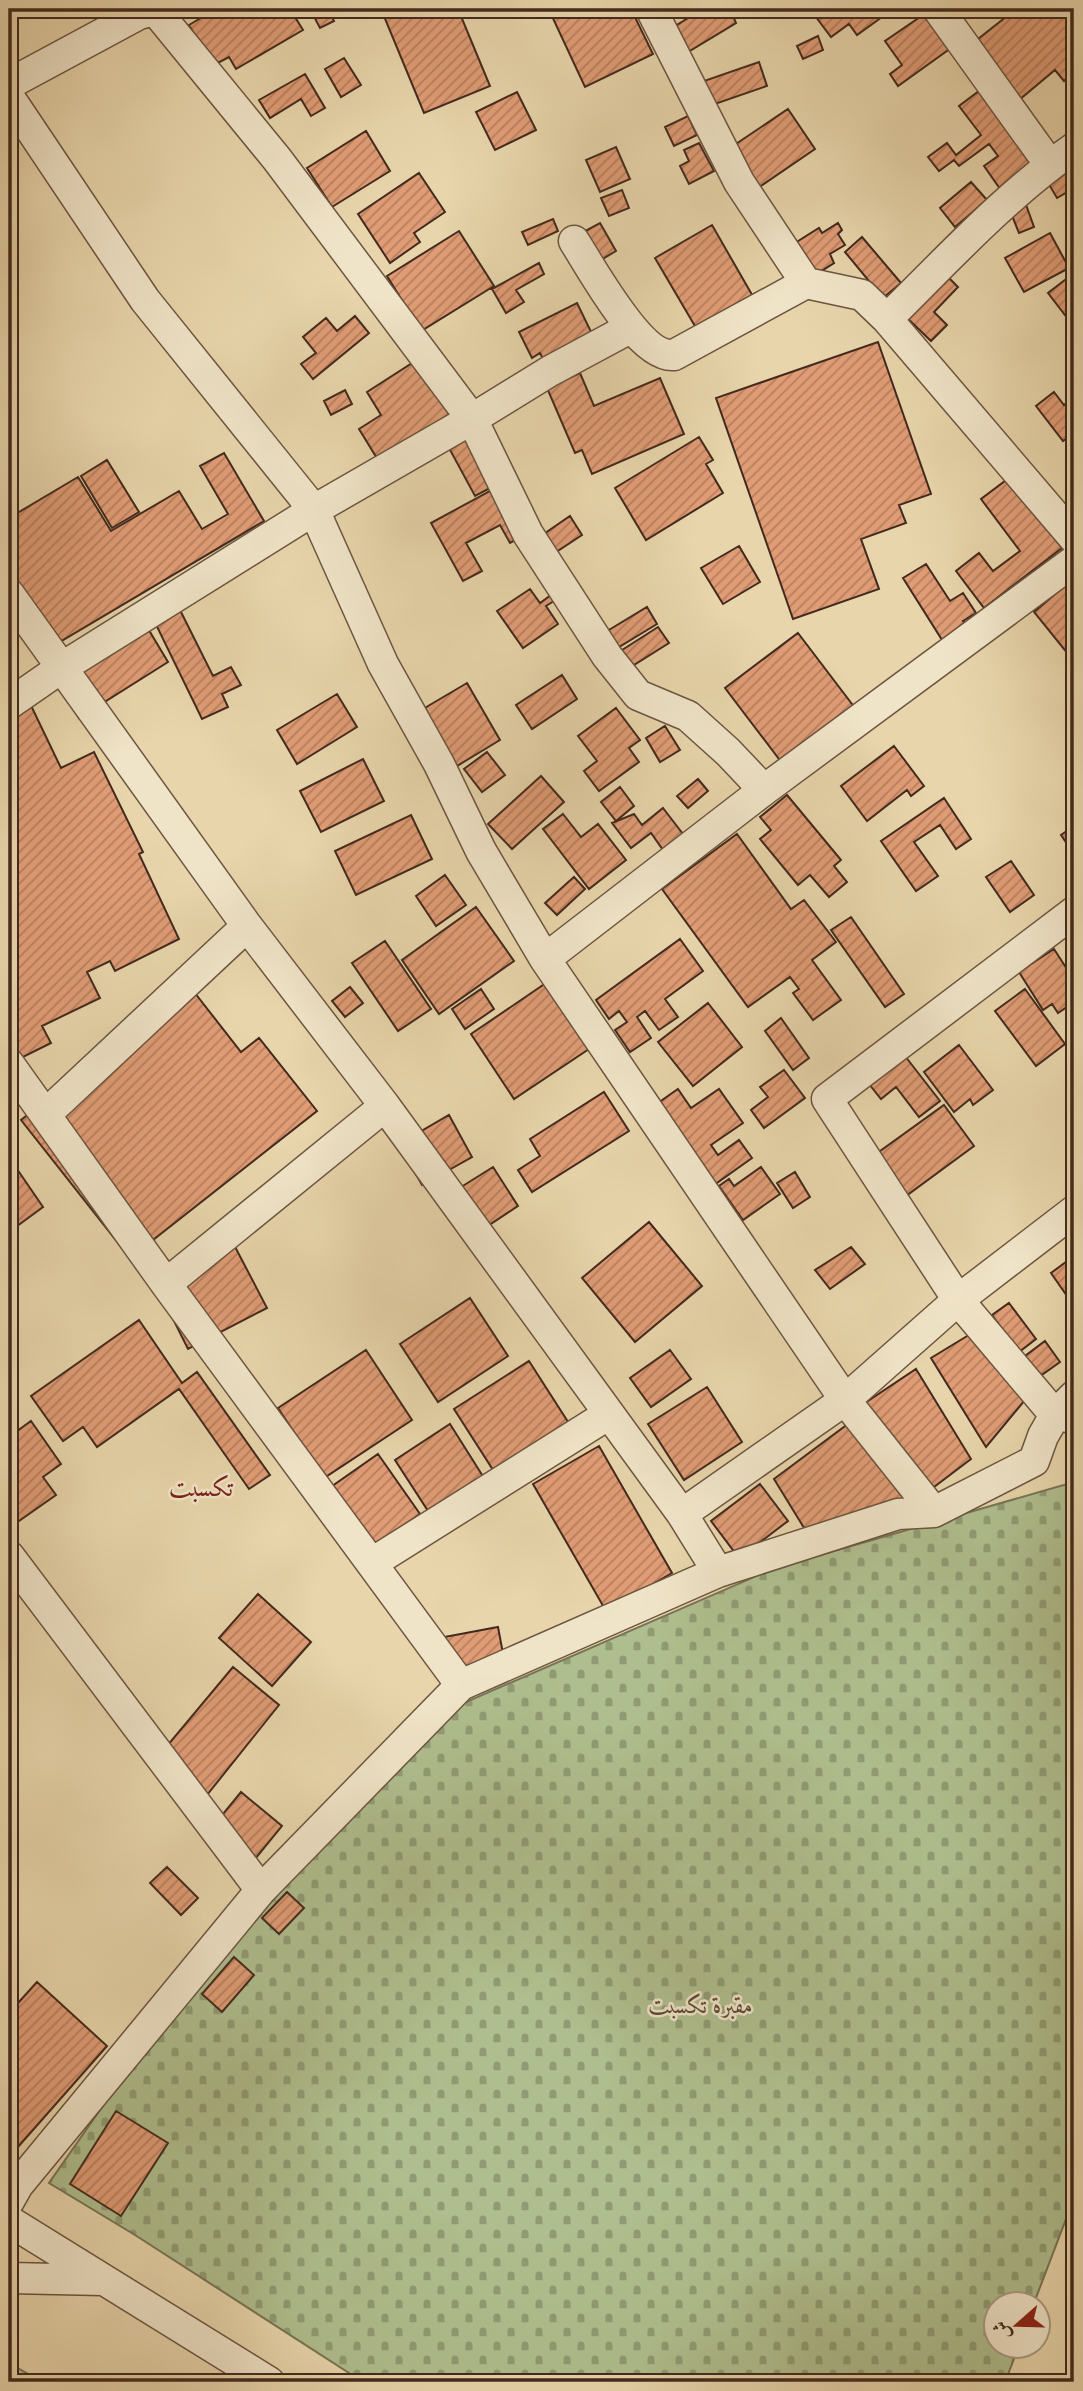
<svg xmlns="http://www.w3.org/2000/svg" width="1083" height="2391" viewBox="0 0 1083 2391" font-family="'Sorts Mill Goudy',Amiri,serif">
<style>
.cemetery{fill:url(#cemetery-stones);stroke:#797456;stroke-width:2}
.park{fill:#afbe8e;stroke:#797456;stroke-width:2}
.building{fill:url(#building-hatch);stroke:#432a1e;stroke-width:2}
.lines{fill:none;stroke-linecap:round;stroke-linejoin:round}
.minor-casing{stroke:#6c5541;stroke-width:33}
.minor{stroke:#f0e4c8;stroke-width:30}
.labels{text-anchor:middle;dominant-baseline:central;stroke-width:5;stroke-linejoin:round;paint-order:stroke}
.park-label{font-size:24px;font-style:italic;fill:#594834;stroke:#f0e4c8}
.neighbourhood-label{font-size:26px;fill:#7a1f14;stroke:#f0e4c8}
</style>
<defs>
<pattern id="cemetery-stones" width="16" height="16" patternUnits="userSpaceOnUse" patternTransform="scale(1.75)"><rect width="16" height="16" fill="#afbe8e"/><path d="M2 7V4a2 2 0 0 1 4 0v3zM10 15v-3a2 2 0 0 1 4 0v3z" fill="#909b73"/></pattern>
<pattern id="building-hatch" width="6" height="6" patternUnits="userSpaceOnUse" patternTransform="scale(1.75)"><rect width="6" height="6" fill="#e09c75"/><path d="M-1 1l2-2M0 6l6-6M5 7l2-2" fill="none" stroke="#b77f5f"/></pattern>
</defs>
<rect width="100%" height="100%" fill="#e8d5ab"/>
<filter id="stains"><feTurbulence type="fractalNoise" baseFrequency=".00286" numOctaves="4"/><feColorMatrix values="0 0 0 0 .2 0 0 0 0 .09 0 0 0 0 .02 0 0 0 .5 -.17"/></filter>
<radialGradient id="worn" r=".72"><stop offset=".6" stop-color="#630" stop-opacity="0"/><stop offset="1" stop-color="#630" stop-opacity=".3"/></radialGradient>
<path class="cemetery" d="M1074,1482V2198L1034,2303L996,2304V2346H1019L1005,2382H363L135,2235L49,2183L114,2090L230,1940L443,1712L775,1568Z"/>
<path class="park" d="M9,2363L42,2382H9Z"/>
<path class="building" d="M216,9H290L303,30L236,69L229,57L212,66L189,25Z
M310,9H328L334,21L320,28Z
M381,9H458L490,86L424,113Z
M556,9H631L653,54L585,87L550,12Z
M703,9H730L736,23L683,55L672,28Z
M810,9H893L857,35L849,24L831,37Z
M1016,9H1065L1074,20V73L1064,81L1055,70L1019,100L973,43Z
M926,13L951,48L898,86L890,74L902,65L885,41Z
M818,36L823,50L803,59L797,46Z
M344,58L361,85L341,97L325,69Z
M759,62L767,86L709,106L701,82Z
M305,74L325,108L311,116L301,99L270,118L259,100Z
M979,91L1037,167L1003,193L984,166L998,156L989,144L959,166L954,160L939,171L928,157L947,143L956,155L981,135L959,106Z
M517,92L536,130L495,150L476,112Z
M788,109L815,149L755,190L727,150Z
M688,116L697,135L674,146L665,127Z
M366,131L390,171L332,207L307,168Z
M699,143L714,171L689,184L680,166L689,161L684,150Z
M616,147L630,179L600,192L586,160Z
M1065,171L1074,188L1057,198L1047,181Z
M419,173L445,212L414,233L420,242L390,263L358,214Z
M971,182L987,200L955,227L940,208Z
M622,190L629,208L609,216L601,198Z
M1025,202L1034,227L1019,233L1009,208Z
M553,219L558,231L528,245L522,232Z
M600,223L616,251L594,264L578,235Z
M838,223L842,230L838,234L845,245L830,254L834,263L815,275L795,243L819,228L822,233Z
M712,225L755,300L699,333L655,258Z
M459,231L494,286L421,331L387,276Z
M1050,233L1069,268L1024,292L1005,258Z
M862,237L901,283L883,298L845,252Z
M539,263L544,274L516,290L524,302L506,313L492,289Z
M943,272L958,287L934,312L947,325L931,341L903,314Z
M1074,273V314L1068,319L1048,293Z
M577,303L595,340L546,365L540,353L532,358L519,332Z
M355,316L369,333L313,379L301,364L316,353L303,337L326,318L337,331Z
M878,342L931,494L899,505L906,523L861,539L879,589L793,619L716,398Z
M417,360L456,423L383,468L359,429L381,415L367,392Z
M580,373L594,406L660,378L684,434L592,474L582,450L575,453L547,388Z
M345,390L352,404L331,415L324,401Z
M1054,392L1064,405L1074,397V433L1063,441L1036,406Z
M699,437L713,460L706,464L723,493L646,540L615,488Z
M468,438L494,486L475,496L449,448Z
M224,453L264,521L36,656L9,609V518L78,477L111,531L179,491L202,529L228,514L200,466Z
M107,460L139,512L112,528L81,476Z
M1009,478L1062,548L984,608L956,571L979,553L993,571L1020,551L981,499Z
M499,486L525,535L510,543L500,525L466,543L482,571L463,581L431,523Z
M570,516L582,535L550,556L538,538Z
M739,546L760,582L723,604L701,568Z
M926,564L950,601L963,593L976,613L963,621L968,628L944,643L903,578Z
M1074,578V658L1072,659L1034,612Z
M530,589L540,603L551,595L554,601L546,606L558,624L523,648L497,611Z
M170,590L213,676L231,667L241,685L222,694L228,707L202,719L145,602Z
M647,607L657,624L614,650L604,633Z
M138,612L168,662L79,718L48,668Z
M658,627L669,643L629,668L619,652Z
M798,633L855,708L782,763L725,688Z
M562,675L577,699L532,729L516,705Z
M467,683L500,740L457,766L423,709Z
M24,691L61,768L94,752L143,852L139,854L179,939L115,971L110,961L87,972L100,998L42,1026L51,1043L9,1064V699Z
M337,694L357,727L297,764L277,730Z
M616,708L640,740L629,748L639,762L599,791L584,771L597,761L578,736Z
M665,726L680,750L660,762L646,738Z
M894,746L924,786L911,796L907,790L867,821L841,786Z
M487,752L505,775L482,792L464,769Z
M363,759L384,801L321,832L300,791Z
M541,776L564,802L512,849L488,824Z
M698,779L708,791L688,808L677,796Z
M620,787L634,806L616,821L601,802Z
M787,795L841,860L834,866L847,882L829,897L810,875L798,885L760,839L771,830L760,817Z
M944,798L971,839L956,849L940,825L914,842L938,876L916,891L881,841Z
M663,808L683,834L663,850L651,833L631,848L612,823L634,814L642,825Z
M563,814L581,837L598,824L626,860L589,889L543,829Z
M411,815L432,859L356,895L335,851Z
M1074,826V854L1061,835Z
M737,834L791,909L804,900L836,942L812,960L841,1000L813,1020L793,993L799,989L790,977L748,1007L662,889Z
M1011,861L1034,895L1010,912L986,877Z
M445,875L466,905L436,926L416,896Z
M574,877L585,889L557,915L545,903Z
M476,907L514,961L439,1014L402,960Z
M851,917L904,994L885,1007L831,930Z
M680,939L703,971L665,999L678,1017L659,1030L645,1011L637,1017L651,1038L630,1052L615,1030L627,1022L619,1011L609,1019L596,1000Z
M385,941L431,1009L398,1031L352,963Z
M1054,949L1074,980V1002L1058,1013L1052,1004L1043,1010L1019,972Z
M549,981L592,1047L514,1099L471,1034Z
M350,987L363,1003L345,1017L332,1001Z
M191,988L241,1052L259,1038L317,1111L130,1258L21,1120Z
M481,989L494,1009L465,1029L452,1009Z
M1025,989L1065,1044L1036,1066L995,1011Z
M708,1003L742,1047L693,1086L658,1042Z
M781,1018L809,1058L793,1070L765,1031Z
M959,1045L993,1090L973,1105L970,1099L954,1112L924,1072Z
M905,1056L940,1101L919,1117L896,1087L881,1099L869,1084Z
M784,1070L805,1098L764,1128L751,1110L768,1097L760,1087Z
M678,1089L691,1108L719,1089L743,1123L711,1145L718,1155L739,1140L752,1158L714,1185L658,1103Z
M604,1092L629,1131L532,1192L518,1170L540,1156L530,1139Z
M944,1105L974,1146L906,1196L876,1154Z
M449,1115L472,1157L422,1185L399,1144Z
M493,1167L518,1206L468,1239L442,1199Z
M761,1167L780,1194L743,1220L719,1186L729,1179L734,1186Z
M17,1169L43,1207L9,1232V1175Z
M795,1172L810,1197L793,1208L777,1183Z
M649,1222L702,1286L635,1342L582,1278Z
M232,1241L267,1308L188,1349L154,1281Z
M851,1247L865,1264L830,1289L815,1270Z
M1074,1256V1306L1051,1273Z
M470,1298L508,1356L438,1402L400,1344Z
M1009,1303L1036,1339L1019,1352L992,1315Z
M139,1320L182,1383L197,1372L270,1475L249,1489L179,1389L97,1447L83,1427L63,1441L31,1396Z
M977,1330L1025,1400L986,1447L931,1358Z
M1045,1341L1060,1362L1036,1379L1021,1359Z
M366,1350L412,1420L324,1478L278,1408Z
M670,1350L691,1379L651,1407L630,1378Z
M529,1361L570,1425L495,1473L454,1409Z
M916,1369L971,1459L926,1493L865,1403Z
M707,1387L742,1442L684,1480L648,1424Z
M856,1418L916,1498L809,1536L774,1479Z
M31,1421L61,1464L43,1477L56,1495L9,1528V1437Z
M450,1424L484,1478L430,1514L395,1460Z
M599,1446L672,1573L606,1611L533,1484Z
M378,1454L420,1514L370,1549L328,1489Z
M760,1484L788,1521L739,1558L711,1521Z
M258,1594L311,1642L272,1686L219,1638Z
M498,1627L504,1659L444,1670L439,1638Z
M233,1667L279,1705L207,1795L167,1746Z
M241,1792L282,1826L255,1859L214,1825Z
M167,1867L198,1898L181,1915L150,1883Z
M287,1892L304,1908L279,1934L262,1918Z
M234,1957L254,1975L222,2012L202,1994Z
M37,1982L107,2046L10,2156L9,2013Z
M116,2111L168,2143L121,2216L70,2184Z"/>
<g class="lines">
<defs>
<path id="minor" d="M651,9L739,182L806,283
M938,9L1050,165
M156,11L277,159L472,419L528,534L607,656L638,695L688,716L728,752L764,790
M9,84L139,14L160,9
M9,97L145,300L314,510L383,664L439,764L481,851L545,959
M574,241C591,267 640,359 674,355L806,283L862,295L887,319L1074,538
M887,319C947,260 1005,196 1074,148
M9,594L247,926L385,1106L682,1514L718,1572
M9,704L61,668L314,510L472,419L550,371L630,328
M1074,912L827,1099L958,1300L1055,1415L1074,1396
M9,1064L166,1284L461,1685
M46,1114L247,926
M166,1284L385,1106
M934,1512L845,1400L545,959L764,790L1074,561
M682,1514L845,1400L958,1300L1074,1211
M9,1556L261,1890
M372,1563L609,1414
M9,2201L18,2185L261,1890L461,1685L718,1572L898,1514L934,1512L1034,1461L1043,1436L1055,1415L1074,1418
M9,2221L269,2382
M9,2278L103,2280"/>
</defs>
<use href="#minor" class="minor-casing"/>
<use href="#minor" class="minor"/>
</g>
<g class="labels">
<g class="park-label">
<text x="701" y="2007">مقبرة تكسبت</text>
</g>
<g class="neighbourhood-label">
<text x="201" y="1489">تكسبت</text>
</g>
</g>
<rect width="1083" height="2391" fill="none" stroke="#e8d5ab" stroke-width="35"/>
<rect x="10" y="10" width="1062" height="2370" fill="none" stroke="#432a1e" stroke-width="3.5"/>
<rect x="18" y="18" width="1048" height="2356" fill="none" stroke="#432a1e" stroke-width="2"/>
<g transform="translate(1017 2325) rotate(250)"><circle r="33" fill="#f0e4c8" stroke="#ab9a84" stroke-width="2"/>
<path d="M0-5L12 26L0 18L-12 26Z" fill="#8f2418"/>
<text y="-10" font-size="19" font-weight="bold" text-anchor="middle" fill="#432a1e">ش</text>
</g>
<rect width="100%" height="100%" filter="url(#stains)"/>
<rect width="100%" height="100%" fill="url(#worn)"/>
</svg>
